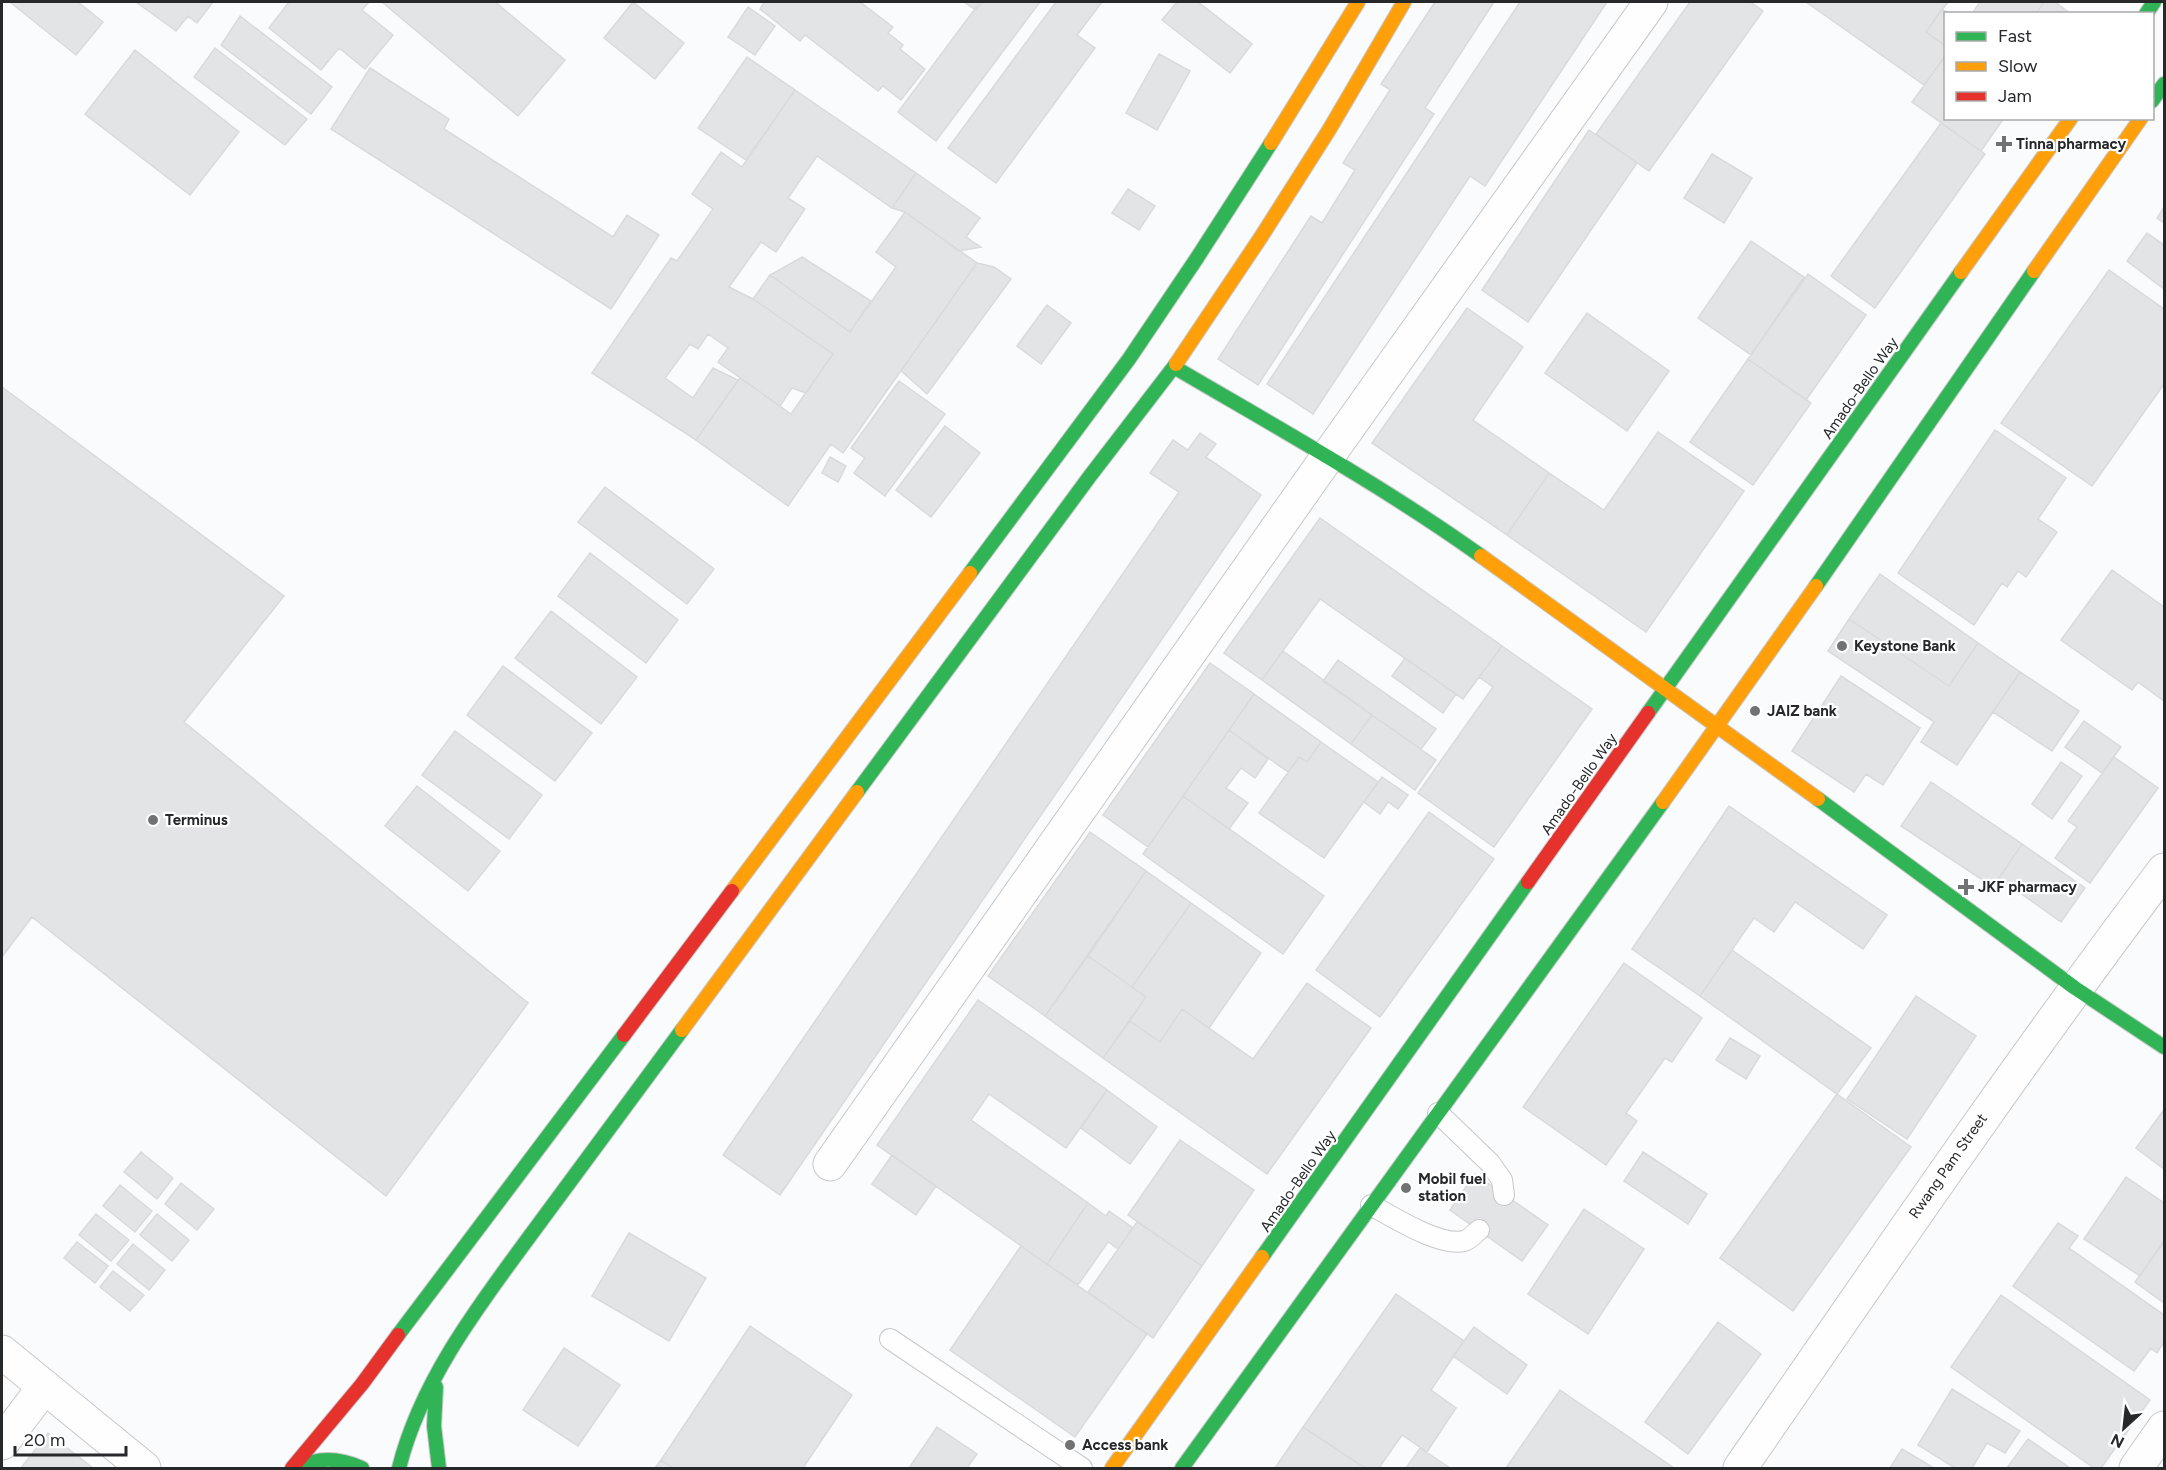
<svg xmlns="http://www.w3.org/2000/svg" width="2166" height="1470" viewBox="0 0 2166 1470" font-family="Figtree,sans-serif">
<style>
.building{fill:#e2e4e5;stroke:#d9dadc;stroke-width:1.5}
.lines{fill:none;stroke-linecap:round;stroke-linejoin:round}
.lane-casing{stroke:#c7c8ca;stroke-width:22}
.street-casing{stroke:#c7c8ca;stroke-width:35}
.fast-casing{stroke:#c7c8ca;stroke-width:16}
.slow-casing{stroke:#c7c8ca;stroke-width:16}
.jam-casing{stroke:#c7c8ca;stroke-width:16}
.lane{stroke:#fefeff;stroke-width:20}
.street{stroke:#fefeff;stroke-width:33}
.fast{stroke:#30b455;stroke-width:14}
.slow{stroke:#ff9f0a;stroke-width:14}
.jam{stroke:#e5322d;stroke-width:14}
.poi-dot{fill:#707274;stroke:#fff;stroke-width:2}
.labels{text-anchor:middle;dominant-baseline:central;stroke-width:4.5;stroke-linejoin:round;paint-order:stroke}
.poi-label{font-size:15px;font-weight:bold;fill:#27282a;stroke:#fff;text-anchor:start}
.street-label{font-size:15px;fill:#27282a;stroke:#fff}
</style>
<rect width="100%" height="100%" fill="#f9fbfd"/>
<path class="building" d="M10,2H78L103,22L76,55Z
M136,2H213L197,23L188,16L176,31Z
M289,2H369L362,10L393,35L365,69L339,48L321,70L269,28Z
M382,2H495L565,60L518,116Z
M633,2L684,43L655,79L604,38Z
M762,2H860L893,27L888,33L903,45L900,49L925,69L901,100L883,86L878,91L805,35L800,41L760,9L764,3Z
M964,2H983L976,10Z
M980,2H1040L936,141L898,112Z
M1056,2H1102L1077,35L1095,48L996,183L948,148Z
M1177,2H1198L1252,44L1230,73L1162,20Z
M1435,2H1494L1425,108L1434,114L1258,385L1218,359L1311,216L1322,223L1355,170L1343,163L1390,90L1381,84Z
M1520,2H1607L1485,186L1470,176L1313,414L1267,384Z
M1690,2H1750L1763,11L1649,171L1596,134Z
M1806,2H1948L1926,32L1946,46V55L1924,85Z
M1980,2H2044L2036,14H1972Z
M2044,2H2055L2071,14H2036Z
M748,7L775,26L755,55L728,37Z
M1942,9L1949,14H1946V46L1926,32Z
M240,16L332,87L311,114L221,45Z
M215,48L307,119L285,145L194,77Z
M135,50L239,132L190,195L85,114Z
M1159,54L1190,71L1157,130L1126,113Z
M1946,55V118H2004L1981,151L1912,102Z
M747,57L795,90L746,160L698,128Z
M370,68L449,119L444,129L613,237L627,215L659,235L611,309L331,129Z
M795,90L916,173L892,208L817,156L788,198L805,209L776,252L761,242L729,287L753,299L833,354L806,393L792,388L780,406L718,362L728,348L708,334L698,349L690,344L665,378L693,398L713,368L738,380L696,440L592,373L671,258L677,261L713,209L692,194L721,152L742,167Z
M1941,123L1985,154L1875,308L1831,276Z
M1589,130L1637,163L1528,322L1482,290Z
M1712,154L1752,178L1724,223L1684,198Z
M916,173L980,218L966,237L981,247L959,251L905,212L892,208Z
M1128,189L1155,206L1139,230L1112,213Z
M2164,207V223L2157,218Z
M905,212L977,263L843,453L831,444L788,506L696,440L740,378L791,414L833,354L753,299L770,275L850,332L896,267L876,252Z
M2147,233L2164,245V289L2127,261Z
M1751,241L1804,277L1751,355L1698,318Z
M802,257L871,301L850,332L770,275Z
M977,263L994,267L1011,279L927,394L901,371Z
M2109,270L2164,309V384L2092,486L2001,423Z
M1808,274L1866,315L1806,400L1748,359Z
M1047,305L1071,323L1041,364L1017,346Z
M1467,308L1523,347L1473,420L1549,473L1507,535L1372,443Z
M1587,313L1669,371L1627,431L1545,373Z
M1748,359L1811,403L1753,485L1690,442Z
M899,381L945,414L885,496L854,473L865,458L851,448Z
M2,387L284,596L184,722L528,1003L386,1196L32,917L2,957Z
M945,426L980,453L931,517L896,490Z
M1995,430L2066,478L2038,519L2057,532L2026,577L2018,571L2007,587L2002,583L1974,625L1898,573Z
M1658,432L1744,491L1646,632L1507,535L1549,473L1604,510Z
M1200,433L1216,444L1206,457L1261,495L780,1195L723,1155L1179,492L1150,473L1173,440L1188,450Z
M830,457L846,466L838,482L822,473Z
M605,487L714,569L687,604L578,522Z
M1320,518L1502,646L1463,699L1320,599L1262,680L1224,653Z
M590,553L678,620L646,663L558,596Z
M2112,570L2164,607V701L2138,682L2132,690L2061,640Z
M1880,574L1978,643L1949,686L1849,619Z
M551,611L637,677L601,724L515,658Z
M1849,619L1949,686L1978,643L2020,672L1957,765L1921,742L1934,722L1828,651Z
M1502,646L1592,709L1494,847L1418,793L1493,687L1479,677Z
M1283,651L1372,715L1351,744L1262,680Z
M1405,658L1456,694L1443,713L1392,676Z
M1338,660L1436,729L1421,749L1323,681Z
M1210,663L1254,694L1148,847L1103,815Z
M503,666L592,733L555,781L467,715Z
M2020,672L2079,711L2052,751L1993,712Z
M1841,676L1920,728L1883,785L1866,774L1854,792L1792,751Z
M1254,694L1321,742L1307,762L1299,757L1288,772L1229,730Z
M1372,715L1436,760L1415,790L1351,744Z
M2084,721L2121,747L2102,773L2065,747Z
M1229,730L1268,759L1255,778L1241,768L1226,788L1248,803L1229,829L1183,796Z
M455,731L542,795L509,839L422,775Z
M1321,742L1378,782L1324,858L1259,813L1299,757L1307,762Z
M2114,757L2158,788L2090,883L2055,858L2077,827L2068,821Z
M2061,762L2082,776L2052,819L2032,804Z
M1382,777L1408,795L1398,809L1388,802L1380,814L1364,802Z
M1931,782L2022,844L1993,887L1901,826Z
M417,786L500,851L468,891L385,826Z
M1183,796L1324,896L1283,954L1143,854Z
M1729,806L1887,915L1863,949L1795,902L1774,932L1754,918L1700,996L1632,949Z
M1429,812L1494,859L1380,1017L1316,970Z
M1090,832L1146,871L1045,1016L988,976Z
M2022,844L2085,888L2061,922L1999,878Z
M1146,871L1191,903L1132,987L1088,956Z
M1191,903L1261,953L1209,1028L1182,1009L1160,1042L1130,1021L1146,997L1132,987Z
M1732,950L1871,1048L1837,1094L1700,996Z
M1088,956L1146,997L1103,1058L1045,1016Z
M1624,963L1702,1018L1672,1062L1665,1058L1626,1113L1637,1121L1606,1165L1523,1107Z
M1307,983L1371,1028L1267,1174L1103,1058L1130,1021L1160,1042L1182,1009L1253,1059Z
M1916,996L1976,1036L1907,1139L1847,1099Z
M978,1000L1107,1090L1066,1148L989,1094L971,1120L1088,1203L1047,1264L877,1145Z
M1730,1038L1760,1056L1746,1079L1716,1060Z
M1107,1090L1157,1127L1130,1164L1081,1128Z
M1837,1094L1911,1147L1793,1311L1720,1258Z
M2163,1111L2164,1112V1169L2136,1148Z
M1180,1140L1254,1190L1202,1266L1128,1215Z
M141,1152L173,1178L157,1199L124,1172Z
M1643,1152L1707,1194L1688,1224L1624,1181Z
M892,1155L936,1186L916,1215L872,1184Z
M1475,1174L1548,1225L1522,1261L1450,1210Z
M2126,1177L2164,1203V1240L2140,1276L2084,1239Z
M181,1183L214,1209L197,1230L165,1204Z
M120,1185L152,1211L135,1232L103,1206Z
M1088,1203L1106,1216L1109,1211L1133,1228L1118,1249L1108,1242L1078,1285L1047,1264Z
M1584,1209L1644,1249L1588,1334L1528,1294Z
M96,1214L129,1240L111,1261L79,1235Z
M157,1214L189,1240L172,1261L140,1235Z
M1137,1222L1202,1266L1153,1338L1088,1292Z
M2058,1223L2078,1236L2069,1248L2164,1315V1342L2157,1353L2151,1348L2134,1371L2013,1286Z
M629,1233L706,1278L669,1341L592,1296Z
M77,1242L108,1266L95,1283L64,1258Z
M2164,1242V1303L2135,1282Z
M133,1244L165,1270L149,1290L117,1264Z
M1021,1246L1147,1334L1075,1437L950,1350Z
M113,1271L144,1295L130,1311L100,1287Z
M1396,1294L1464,1341L1431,1390L1456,1408L1427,1452L1402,1435L1379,1468H1365L1303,1427Z
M2001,1295L2150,1400L2101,1468H2094L1951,1367Z
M1718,1322L1761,1354L1688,1454L1645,1422Z
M750,1326L852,1395L803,1468H673L661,1460Z
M1474,1327L1527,1365L1507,1394L1453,1356Z
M564,1348L620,1385L578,1446L523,1410Z
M1952,1389L2020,1431L2005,1453L1987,1443L1972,1468H1955L1918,1445Z
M1560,1390L1674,1468H1506Z
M937,1427L977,1454L967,1468H909Z
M1303,1427L1365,1468H1275Z
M48,1433L93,1468H21Z
M2028,1439L2070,1468H2007Z
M1420,1448L1450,1468H1406Z
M1902,1449L1934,1468H1890Z
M661,1460L673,1468H655Z"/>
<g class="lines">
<defs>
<path id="lane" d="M1438,1113L1490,1163L1502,1180L1504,1195
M1371,1205C1393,1217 1440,1247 1464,1241C1469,1240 1474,1234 1479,1230
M890,1339L1082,1468"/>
<path id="street" d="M830,1164L1328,456L1651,2
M2,1352L144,1468
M2,1443L44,1387
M1740,1468C1879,1267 2017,1065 2164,870
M2136,1468L2164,1428"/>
<path id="fast" d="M2146,14L2154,2
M2152,101L2164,84
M1174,367C1278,428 1383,486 1481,556
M970,573L1129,359L1197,258L1271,143
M1816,586L2034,271
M1648,713L1961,272
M857,792L1090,476L1176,364
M1818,799L2075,988L2164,1047
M1262,1257L1528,882
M398,1335L624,1035
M436,1387L434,1426L439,1468
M297,1468C319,1456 340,1458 362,1468
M399,1468C422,1376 486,1296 541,1221C588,1157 635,1093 682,1030
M1182,1468L1663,802"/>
<path id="slow" d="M1271,143L1358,2
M2034,271L2141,118
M1961,272L2071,118
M1176,364L1261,237L1329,130L1404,2
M1481,556L1818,799
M1663,802L1816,586
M732,891L970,573
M682,1030L857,792
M1112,1468L1262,1257"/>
<path id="jam" d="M1528,882L1648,713
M624,1035L732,891
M292,1468L362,1384L398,1335"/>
</defs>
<use href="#lane" class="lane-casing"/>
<use href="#street" class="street-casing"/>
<use href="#fast" class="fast-casing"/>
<use href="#slow" class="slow-casing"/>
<use href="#jam" class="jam-casing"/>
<use href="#lane" class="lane"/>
<use href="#street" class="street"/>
<use href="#fast" class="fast"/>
<use href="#slow" class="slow"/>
<use href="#jam" class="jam"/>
</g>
<g class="poi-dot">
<path d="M2001 135h6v6h6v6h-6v6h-6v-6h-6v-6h6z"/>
<circle cx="1842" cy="646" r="6"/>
<circle cx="1755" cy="711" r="6"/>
<circle cx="153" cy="820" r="6"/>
<path d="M1963 878h6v6h6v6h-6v6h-6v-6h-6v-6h6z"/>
<circle cx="1406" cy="1188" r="6"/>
<circle cx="1070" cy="1445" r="6"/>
</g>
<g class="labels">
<g class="poi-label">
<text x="2016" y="144">Tinna pharmacy</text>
<text x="1854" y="646">Keystone Bank</text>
<text x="1767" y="711">JAIZ bank</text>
<text x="165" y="820">Terminus</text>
<text x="1978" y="887">JKF pharmacy</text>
<text x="1418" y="1179">Mobil fuel<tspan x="1418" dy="17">station</tspan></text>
<text x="1082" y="1445">Access bank</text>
</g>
<g class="street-label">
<text transform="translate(1860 388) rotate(-55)">Amado-Bello Way</text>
<text transform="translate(1579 784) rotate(-55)">Amado-Bello Way</text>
<text transform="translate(1948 1166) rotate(-55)">Rwang Pam Street</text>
<text transform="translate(1298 1181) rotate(-55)">Amado-Bello Way</text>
</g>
</g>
<rect width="2166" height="1470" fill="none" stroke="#27282a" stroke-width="6"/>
<rect x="1944" y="12" width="210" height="108" fill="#ffffff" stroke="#a9a9aa" stroke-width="1.5"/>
<rect x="1956" y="32" width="30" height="9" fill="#30b455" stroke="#a9a9aa" stroke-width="1.5"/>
<text x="1998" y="42" font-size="18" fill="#27282a">Fast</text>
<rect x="1956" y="62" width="30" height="9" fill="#ff9f0a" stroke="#a9a9aa" stroke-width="1.5"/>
<text x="1998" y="72" font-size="18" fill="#27282a">Slow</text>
<rect x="1956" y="92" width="30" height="9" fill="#e5322d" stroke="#a9a9aa" stroke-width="1.5"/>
<text x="1998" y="102" font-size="18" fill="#27282a">Jam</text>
<g transform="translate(2124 1428) rotate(207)" stroke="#ffffff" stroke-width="4.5" paint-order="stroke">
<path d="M0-4.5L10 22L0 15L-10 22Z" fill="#27282a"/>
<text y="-9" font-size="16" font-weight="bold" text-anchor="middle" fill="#27282a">N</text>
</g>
<path d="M15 1446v9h111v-9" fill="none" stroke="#27282a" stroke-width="3"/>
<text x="24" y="1446" font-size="18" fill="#27282a" stroke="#ffffff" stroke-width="4.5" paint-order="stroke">20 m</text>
</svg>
